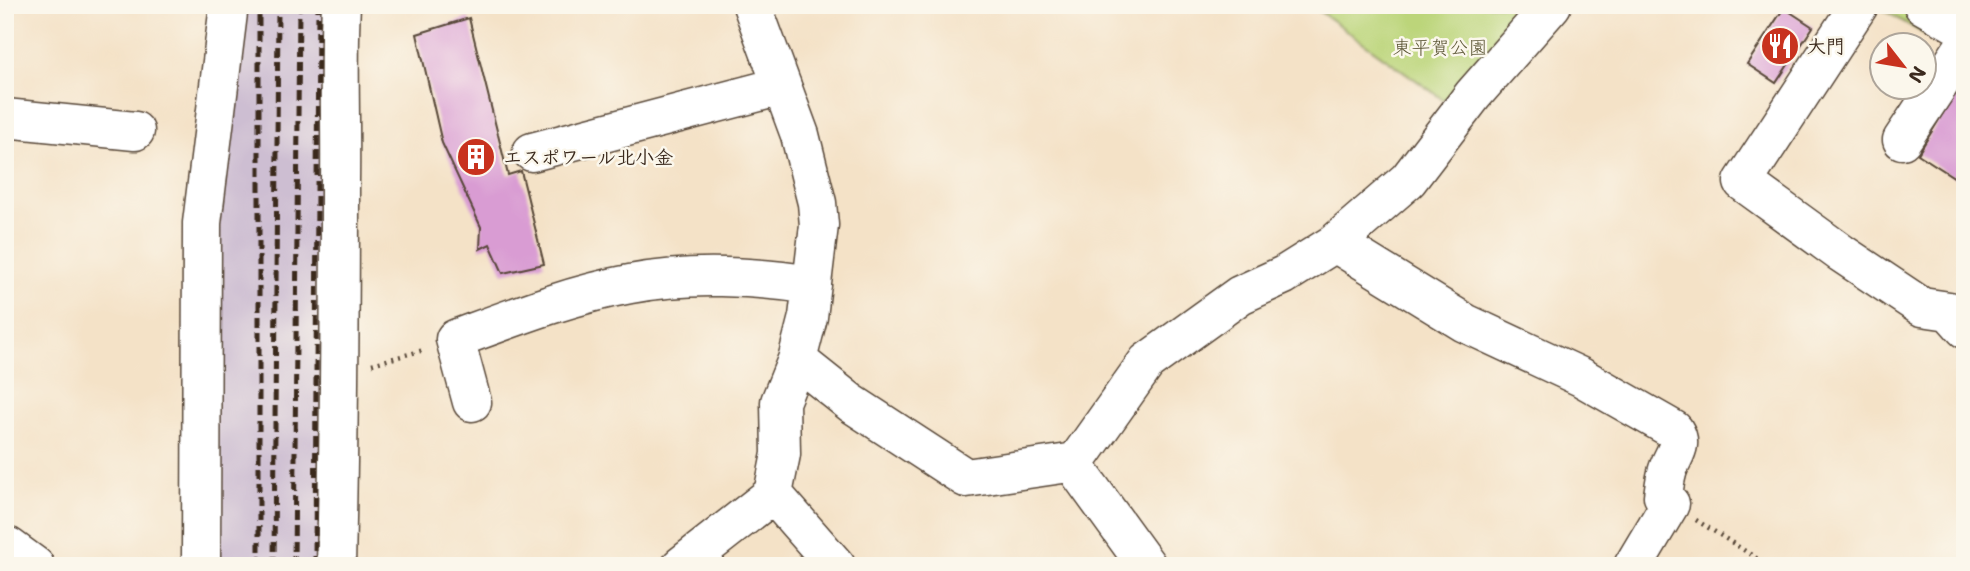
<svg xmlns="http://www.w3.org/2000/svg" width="1970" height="571" viewBox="0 0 1970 571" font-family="'Shantell Sans','Klee One',sans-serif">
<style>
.industrial{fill:#cdbed2}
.green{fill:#bcd57a;stroke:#7c804c;stroke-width:2}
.building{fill:#d99cd3}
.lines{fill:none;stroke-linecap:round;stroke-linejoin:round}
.minor-casing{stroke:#574637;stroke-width:41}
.path{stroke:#574637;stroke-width:4.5;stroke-dasharray:2 5;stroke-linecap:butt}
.minor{stroke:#fff;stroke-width:38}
.rail{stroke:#3b2a1e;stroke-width:5;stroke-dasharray:10 5;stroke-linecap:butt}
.labels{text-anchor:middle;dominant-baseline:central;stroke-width:5;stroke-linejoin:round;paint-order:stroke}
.poi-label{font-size:19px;font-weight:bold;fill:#3b2a1e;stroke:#fbf7ec;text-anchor:start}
.park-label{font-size:19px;fill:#5b5535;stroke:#fbf7ec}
</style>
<rect width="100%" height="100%" fill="#fbf7ec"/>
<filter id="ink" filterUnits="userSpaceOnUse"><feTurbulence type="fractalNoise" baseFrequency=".0143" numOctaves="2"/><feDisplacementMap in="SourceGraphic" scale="14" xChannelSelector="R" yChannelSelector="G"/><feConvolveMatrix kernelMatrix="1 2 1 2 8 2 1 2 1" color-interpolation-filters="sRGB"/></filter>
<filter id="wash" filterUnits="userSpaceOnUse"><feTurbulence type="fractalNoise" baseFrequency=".00686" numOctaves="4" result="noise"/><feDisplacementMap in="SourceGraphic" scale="28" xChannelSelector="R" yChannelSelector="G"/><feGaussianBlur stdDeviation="1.57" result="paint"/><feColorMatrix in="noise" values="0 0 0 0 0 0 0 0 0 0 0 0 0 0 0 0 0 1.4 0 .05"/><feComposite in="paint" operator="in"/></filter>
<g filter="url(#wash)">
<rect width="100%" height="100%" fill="#f4e2c7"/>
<path class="industrial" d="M246,5H330L325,566H213L210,279Z"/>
<path class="green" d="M1322,5H1528L1467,80L1444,100L1319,11Z
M1875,5H1965V58Z"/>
<g id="blocks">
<path class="building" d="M1784,8L1813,27L1776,83L1747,64Z
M469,18L508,175L521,171L544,264L503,273L490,244L480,249L481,227L442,143L417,34Z
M1956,92L1965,97V173L1960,181L1918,154Z"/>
</g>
</g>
<g filter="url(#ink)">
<use href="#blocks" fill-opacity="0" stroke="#574637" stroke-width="2"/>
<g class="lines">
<defs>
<path id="minor" d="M752,5L800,135L817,203L819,225L808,317L797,360L780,402L781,454L773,494L836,566
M1859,5L1743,182L1841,253L1922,307L1949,311L1965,329
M1923,5L1965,29
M5,118L135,131
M1902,140L1965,45
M532,152L782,86
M1335,243L1465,323L1581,377L1674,430C1685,447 1671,456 1667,473C1665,480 1664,489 1663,496L1670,504L1633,566
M797,360L851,403L966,478L1076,462L1147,362L1240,295L1284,275L1335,243L1408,180L1473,95L1552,5
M472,402L455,339C512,318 570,295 630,284C687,273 754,276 812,285
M1076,462L1081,475L1147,566
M9,547L35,566
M201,566L202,223L229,5
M336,566C339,438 340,310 340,181C341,122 338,64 341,5
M681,566L773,494"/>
</defs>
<use href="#minor" class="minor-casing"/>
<path class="path" d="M372,364L424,350
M1696,520L1769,566"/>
<use href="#minor" class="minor"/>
<path class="rail" d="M259,566V5
M274,566L278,5
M294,566L299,5
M315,566L318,5"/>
</g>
</g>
<defs>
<symbol id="restaurant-disc" viewBox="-11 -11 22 22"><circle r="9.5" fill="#c8321e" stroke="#fbf7ec"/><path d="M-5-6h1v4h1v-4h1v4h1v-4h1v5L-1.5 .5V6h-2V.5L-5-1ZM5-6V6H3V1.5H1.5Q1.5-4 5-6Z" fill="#fff"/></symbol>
<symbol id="building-disc" viewBox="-11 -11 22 22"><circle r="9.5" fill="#c8321e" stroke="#fbf7ec"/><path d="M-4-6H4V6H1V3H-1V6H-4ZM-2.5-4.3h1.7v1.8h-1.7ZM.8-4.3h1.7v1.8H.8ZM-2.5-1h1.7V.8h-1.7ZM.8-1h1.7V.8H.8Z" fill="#fff"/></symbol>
</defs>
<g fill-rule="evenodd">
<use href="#restaurant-disc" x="1758" y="24" width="44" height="44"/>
<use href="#building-disc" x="454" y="135" width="44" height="44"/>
</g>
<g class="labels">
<g class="poi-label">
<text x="1807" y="46">大門</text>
<text x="503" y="157">エスポワール北小金</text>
</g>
<g class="park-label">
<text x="1440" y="47">東平賀公園</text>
</g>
</g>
<rect width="1970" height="571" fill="none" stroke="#fbf7ec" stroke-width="28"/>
<g transform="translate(1903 66) rotate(121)"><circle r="33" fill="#fbf7ec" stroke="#aea59a" stroke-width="2"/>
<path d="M0-5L12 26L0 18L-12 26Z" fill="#c8321e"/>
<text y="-10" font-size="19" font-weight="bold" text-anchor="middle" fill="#3b2a1e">N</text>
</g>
</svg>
